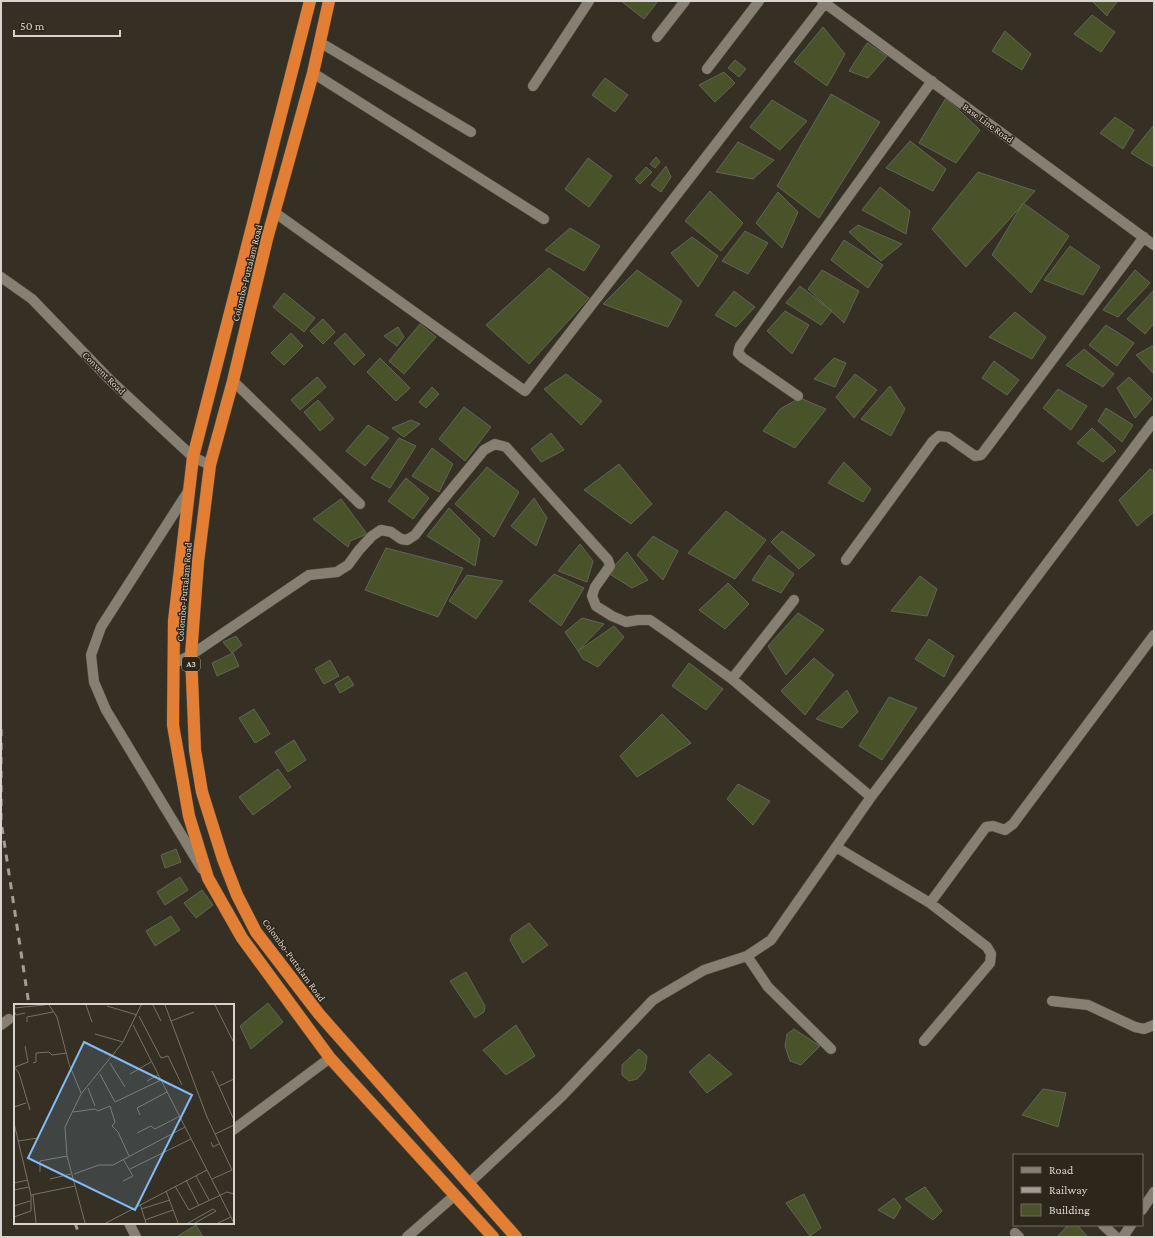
<svg xmlns="http://www.w3.org/2000/svg" width="1155" height="1238" viewBox="0 0 1155 1238" font-family="'Crimson Pro',serif">
<style>
.building{fill:#495229;stroke:#616557}
.lines{fill:none;stroke-linecap:round;stroke-linejoin:round}
.minor-casing{stroke:#514d42;stroke-width:11}
.highway-casing{stroke:#514d42;stroke-width:13}
.minor{stroke:#878072;stroke-width:10}
.highway{stroke:#e37f34;stroke-width:12}
.rail{stroke:#a39f96;stroke-width:3;stroke-dasharray:7 7;stroke-linecap:butt}
.labels{text-anchor:middle;dominant-baseline:central;stroke-width:3;stroke-linejoin:round;paint-order:stroke}
.shield{fill:#2c261b;stroke:#a4a097;stroke-width:1}
.shield-label{font-size:9px;font-weight:bold;fill:#d7d4cc}
.street-label{font-size:10px;fill:#d7d4cc;stroke:#2c261b}
.inset-road{fill:none;stroke:#767267;stroke-width:1}
.view{fill:#81bcfa;fill-opacity:0.15;stroke:#81bcfa;stroke-width:2}
.inset-edge{fill:none;stroke:#d7d4cc;stroke-width:2}
</style>
<rect width="100%" height="100%" fill="#363024"/>
<path class="building" d="M621,1H658L644,19Z
M1092,1H1118L1109,12L1107,16Z
M1092,15L1115,32L1101,52L1074,34Z
M823,27L845,54L827,86L794,62Z
M1005,31L1031,54L1022,70L992,51Z
M867,43L887,56L868,78L849,71Z
M735,60L746,69L739,77L728,68Z
M724,72L735,83L715,102L699,85Z
M605,78L628,95L615,112L592,95Z
M831,94L880,122L819,218L777,186Z
M946,98L980,130L956,163L919,143Z
M772,100L807,121L780,150L750,127Z
M1115,117L1134,130L1123,149L1100,133Z
M1154,125V167L1131,153Z
M910,141L946,169L933,191L886,168Z
M738,142L774,160L753,179L716,172Z
M656,157L660,162L655,168L650,164Z
M588,158L612,176L589,207L565,189Z
M666,166L671,177L661,192L651,185Z
M646,167L652,172L640,184L635,179Z
M978,172L1035,191L966,267L932,229Z
M880,187L910,211L906,234L862,210Z
M710,191L743,223L721,251L685,221Z
M778,192L798,212L782,248L756,223Z
M1023,203L1069,236L1031,293L992,255Z
M858,225L902,244L881,261L849,232Z
M570,228L600,246L584,271L545,250Z
M745,231L768,243L748,274L722,261Z
M692,237L718,256L698,287L671,253Z
M844,240L883,265L868,288L831,260Z
M1070,246L1100,267L1083,295L1044,280Z
M549,268L589,298L529,364L486,325Z
M637,270L682,301L668,327L603,304Z
M822,270L859,291L844,323L808,289Z
M1135,270L1150,283L1118,317L1103,310Z
M800,286L832,311L821,325L786,303Z
M1154,290V323L1145,334L1127,319Z
M734,291L755,307L736,327L715,315Z
M284,293L315,318L304,332L273,307Z
M785,311L809,325L792,354L767,331Z
M1015,312L1046,337L1032,359L989,337Z
M323,319L335,332L323,344L310,331Z
M420,324L436,337L404,374L389,361Z
M1106,325L1134,343L1117,366L1089,345Z
M398,327L404,337L397,346L384,336Z
M291,333L303,346L284,365L271,353Z
M345,333L365,355L354,365L334,343Z
M1152,346L1154,347V374L1136,355Z
M1084,349L1114,374L1103,387L1066,365Z
M380,358L410,388L396,401L367,372Z
M834,358L846,363L835,387L814,379Z
M994,361L1019,380L1007,395L982,378Z
M566,374L602,401L581,425L544,389Z
M855,374L877,390L854,418L836,397Z
M317,377L326,387L300,410L291,400Z
M1129,377L1152,399L1135,418L1117,388Z
M890,386L905,409L891,436L861,419Z
M432,387L439,394L426,408L419,402Z
M1058,389L1087,406L1071,430L1043,408Z
M800,398L826,409L795,448L763,431L780,409Z
M318,400L334,419L320,431L304,412Z
M464,407L491,427L465,461L439,439Z
M1106,408L1133,425L1122,442L1098,421Z
M411,420L420,424L404,437L392,428Z
M368,425L389,438L365,466L346,451Z
M1092,428L1116,451L1103,462L1077,443Z
M551,433L564,450L541,462L531,449Z
M399,438L416,446L390,488L371,478Z
M432,448L453,464L439,492L412,476Z
M844,462L871,489L863,502L828,483Z
M619,464L652,504L631,524L584,490Z
M487,467L519,492L494,537L455,504Z
M1150,469L1154,471V512L1137,526L1119,500Z
M406,478L429,498L413,519L388,501Z
M534,498L547,518L536,546L511,526Z
M341,499L367,534L350,541L348,547L313,519Z
M449,508L480,539L475,566L427,536Z
M726,511L766,540L735,579L688,553Z
M782,531L815,555L799,569L771,542Z
M653,536L678,551L663,580L637,555Z
M580,544L593,561L587,582L558,571Z
M386,548L463,568L438,617L365,590Z
M627,552L648,580L632,588L608,573Z
M769,555L794,574L781,593L752,580Z
M554,574L584,588L561,626L529,601Z
M467,575L503,581L476,619L449,601Z
M920,576L937,589L927,616L891,611Z
M728,583L749,604L725,629L699,610Z
M798,613L824,630L786,675L768,646Z
M582,618L604,624L578,651L565,632Z
M614,626L624,637L598,667L583,659L578,651Z
M236,636L242,645L232,653L223,642Z
M929,639L954,656L944,677L915,659Z
M233,653L239,666L217,676L212,663Z
M814,658L834,675L805,715L781,691Z
M330,660L339,676L324,684L315,669Z
M689,663L723,689L706,710L672,686Z
M348,676L354,685L340,693L335,684Z
M847,690L858,712L842,728L816,719Z
M889,697L917,708L882,760L859,746Z
M254,709L270,734L255,743L239,718Z
M662,714L691,743L637,777L620,756Z
M294,740L306,760L288,772L275,752Z
M278,769L291,787L253,815L239,797Z
M738,784L770,801L753,825L727,799Z
M176,849L181,862L165,868L161,855Z
M180,877L188,890L165,905L157,892Z
M202,890L213,905L196,918L184,903Z
M171,916L180,930L155,946L146,931Z
M529,923L548,945L523,963L510,940L512,935Z
M466,972L485,1006L484,1012L475,1018L450,981Z
M268,1003L283,1022L251,1049L240,1026Z
M516,1025L535,1056L506,1075L483,1050Z
M794,1029L820,1046L801,1065L790,1061L785,1046L787,1034Z
M639,1049L647,1056L645,1070L637,1079L629,1081L622,1075V1065Z
M709,1054L732,1074L707,1093L689,1072Z
M1043,1089L1066,1093L1058,1127L1022,1115Z
M925,1187L942,1211L933,1220L905,1199Z
M804,1194L821,1228L810,1236L786,1203Z
M894,1198L901,1207L894,1219L878,1210Z
M196,1225L203,1237H179L178,1236Z
M1068,1225H1077L1088,1237H1057Z"/>
<g class="lines">
<defs>
<path id="minor" d="M822,1L1154,245
M657,37L685,1
M321,43L471,132
M707,69L759,1
M313,73L544,219
M533,86L589,1
M274,212L525,391L825,3
M1,277L32,299L110,380L193,457L210,465
M233,381L360,504
M798,396L743,358L738,353L740,346L932,81
M189,490L101,627L91,655L94,682L106,710L202,869
M846,560L933,441L939,436L948,437L975,456L981,455L985,450L1144,237
M173,664L191,655L309,575L337,572L348,565L359,550L372,536L381,530L391,532L401,539L407,540L415,535L428,518L484,450L495,444L506,447L608,560L610,566L595,587L592,596L596,606L612,616L626,622L638,620H650L673,636L732,679L871,797
M732,679L794,600
M836,847L930,903L987,947L991,954L990,963L924,1041
M930,903L986,827L993,826L1005,830L1013,824L1154,635
M747,956L768,987L831,1049
M1052,1001L1088,1005L1135,1027L1144,1029L1154,1025
M1,1025L9,1019
M233,1130L330,1058
M468,1184L562,1096L653,1000L704,970L747,956L771,940L871,797L1154,421
M1142,1210L1154,1192
M129,1223L136,1237
M1103,1225L1116,1237
M1015,1233L1019,1237
M407,1237L454,1196
M1123,1237L1131,1225"/>
<path id="highway" d="M310,1L193,457L174,621L173,725L189,816L208,878L242,938L330,1058L493,1237
M329,1L313,73L267,239L233,381L210,465L198,562L191,655L195,750L202,792L223,859L237,895L256,932L319,1014L516,1237"/>
</defs>
<use href="#minor" class="minor-casing"/>
<use href="#highway" class="highway-casing"/>
<use href="#minor" class="minor"/>
<use href="#highway" class="highway"/>
<path class="rail" d="M1,729V821L29,1005
M75,1223L80,1237"/>
</g>
<g class="labels">
<rect class="shield" x="182" y="657" width="18" height="14" rx="3"/>
<g class="shield-label">
<text x="191" y="664">A3</text>
</g>
<g class="street-label">
<text transform="translate(988 123) rotate(36)">Base Line Road</text>
<text transform="translate(247 273) rotate(-76)">Colombo-Puttalam Road</text>
<text transform="translate(104 373) rotate(45)">Convent Road</text>
<text transform="translate(184 592) rotate(-85)">Colombo-Puttalam Road</text>
<text transform="translate(294 960) rotate(54)">Colombo-Puttalam Road</text>
</g>
</g>
<g transform="translate(14 1004)">
<rect width="220" height="220" fill="#363024"/>
<path class="inset-road" d="M35,1L43,13L55,60L67,89M72,1L78,18M139,1L147,17M151,1L193,113L218,166L198,175M201,1L220,39M93,2L123,11M0,4L31,1M0,6L2,11L11,9M125,12L147,54L154,52L168,81M157,17L180,8M13,18V13L39,8M119,21L220,219M81,30L109,38M19,59L22,58V49L35,48L38,51L53,49M96,59L111,83M0,63L5,69L16,106M1,63L14,58L11,42M198,67L220,116M86,70L101,98L147,76M116,70L137,58M133,77L144,71M205,82L220,75M74,84L81,102M0,103L12,99M59,108L81,105L84,107L96,102L101,118L98,122L104,128L115,152M126,111L123,104L153,88M0,119L17,191V207L0,213M123,129L137,122L141,125L166,112M201,130L220,121M4,137L24,134M197,138L199,143L205,140M116,165L177,135M26,168V157L53,152M60,170L85,161H99L171,123M182,172L195,196M36,175L57,170M172,176L185,202M109,177L119,172L109,155M0,179L14,176M161,182L175,206L213,188L220,190M0,186L15,183M152,187L164,219M17,191L61,182M19,191L22,219M126,200L132,219M0,202L16,197M127,205L156,196M131,216L159,206M71,219L53,152L51,123L67,90L109,38L127,1M92,219L193,166M174,219L199,205L202,207L181,219M204,219L217,213"/>
<path class="view" d="M70,38L178,91L121,206L14,154Z"/>
<rect width="220" height="220" class="inset-edge"/>
</g>
<rect width="1155" height="1238" fill="none" stroke="#d7d4cc" stroke-width="4"/>
<rect x="1013" y="1154" width="130" height="72" fill="#2c261b" stroke="#706c62"/>
<rect x="1021" y="1167" width="20" height="6" fill="#878072" stroke="#706c62"/>
<text x="1049" y="1174" font-size="12" fill="#d7d4cc">Road</text>
<rect x="1021" y="1187" width="20" height="6" fill="#a39f96" stroke="#706c62"/>
<text x="1049" y="1194" font-size="12" fill="#d7d4cc">Railway</text>
<rect x="1021" y="1204" width="20" height="12" fill="#495229" stroke="#706c62"/>
<text x="1049" y="1214" font-size="12" fill="#d7d4cc">Building</text>
<path d="M14 30v6h106v-6" fill="none" stroke="#d7d4cc" stroke-width="2"/>
<text x="20" y="30" font-size="12" fill="#d7d4cc" stroke="#2c261b" stroke-width="3" paint-order="stroke">50 m</text>
</svg>
